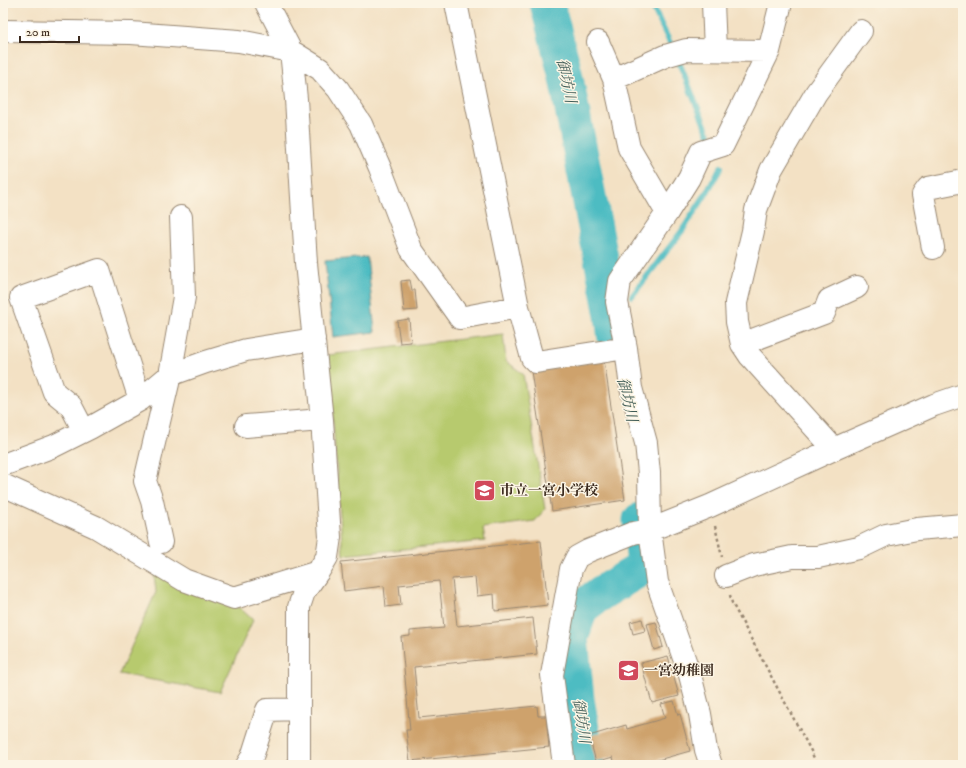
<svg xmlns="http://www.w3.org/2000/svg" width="966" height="768" viewBox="0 0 966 768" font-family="'IM FELL DW Pica','Noto Serif JP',serif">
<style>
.green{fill:#b7ca6e;stroke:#797a46}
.water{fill:#4dbcc2;stroke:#447370}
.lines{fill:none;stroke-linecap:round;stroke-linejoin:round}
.stream{stroke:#4dbcc2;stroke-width:6}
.river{stroke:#4dbcc2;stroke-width:35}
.building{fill:#cea26c}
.minor-casing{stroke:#978671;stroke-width:24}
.path{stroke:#978671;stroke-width:2.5;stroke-dasharray:3 3;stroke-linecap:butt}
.minor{stroke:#fff;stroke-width:22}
.labels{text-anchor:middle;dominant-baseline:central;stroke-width:3;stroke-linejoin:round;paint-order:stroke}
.poi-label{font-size:14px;font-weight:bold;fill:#3b2a1e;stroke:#fcf5e5;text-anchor:start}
.water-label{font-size:15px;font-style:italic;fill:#415d57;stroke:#fcf5e5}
</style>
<rect width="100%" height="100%" fill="#fcf5e5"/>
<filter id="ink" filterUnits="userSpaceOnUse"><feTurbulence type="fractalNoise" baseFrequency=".025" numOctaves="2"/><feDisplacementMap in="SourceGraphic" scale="8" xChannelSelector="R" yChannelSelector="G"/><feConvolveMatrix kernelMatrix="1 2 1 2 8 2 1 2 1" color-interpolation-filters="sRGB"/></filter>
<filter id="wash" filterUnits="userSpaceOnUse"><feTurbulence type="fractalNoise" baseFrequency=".012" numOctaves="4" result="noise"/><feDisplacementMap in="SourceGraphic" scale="16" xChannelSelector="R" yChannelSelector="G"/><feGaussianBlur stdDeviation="0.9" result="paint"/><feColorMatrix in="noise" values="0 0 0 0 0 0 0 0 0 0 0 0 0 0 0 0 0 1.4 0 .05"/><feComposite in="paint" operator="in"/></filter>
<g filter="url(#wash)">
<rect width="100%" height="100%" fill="#f3e1c4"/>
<path class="green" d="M503,334L506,361L523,374L545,509L535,521L483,528L485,541L343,555L328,355Z
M153,565L241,609L253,620L220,692L119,674L156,592Z"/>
<path class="water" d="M367,257L375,332L333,337L325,261Z"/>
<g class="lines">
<path class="stream" d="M651,3L670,43
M678,60L709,135
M632,296L682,231L706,194L721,167"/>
<path class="river" d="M547,3L565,73L612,315L615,339
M588,765L577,699L571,638L581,608L601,593L644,567L640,520"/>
</g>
<g id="blocks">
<path class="building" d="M410,280L412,290H415L417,310L404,311L401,281Z
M409,319L411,342L400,343L397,321Z
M604,360L625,500L552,511L531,371Z
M541,541L548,605L495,611L494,594L477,596L475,577L452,579L457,626L533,618L537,654L414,667L419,718L537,706L538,716H546L549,747L410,761L406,730H410L401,637L410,636V631L444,628L439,581L399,585L401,605L386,607L384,586L344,591L341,562Z
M642,619L645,631L633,634L630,622Z
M656,622L663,647L654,650L647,624Z
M668,656L679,696L652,703L641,663Z
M674,701L678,715L680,714L690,751L640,765H615L613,757L596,762L589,736L626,725L627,729L665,718L661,704Z"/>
</g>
</g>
<g filter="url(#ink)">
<use href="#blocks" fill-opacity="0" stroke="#978671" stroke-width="1"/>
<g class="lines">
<defs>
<path id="minor" d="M266,3L291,51L296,99L306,263L322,420L330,537L327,557L318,572L304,592L299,607V765
M456,3L518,307L532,358L536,362L626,348
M713,3L715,50
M3,31L131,33L239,41L291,51L320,69L338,89L361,124L380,168L411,249L460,318L518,307
M598,42L614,79L629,148L667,213
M614,79L665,56L686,50L769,51
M933,248L923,195L928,188L963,181
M742,344L824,313L829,300L857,287
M246,426L322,420
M84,431L71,406L54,392L21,298L99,270L140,400
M834,449L750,356L742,344L737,322L736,303L753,231L756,210L771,170L816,93L861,31
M3,465L54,446L90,428L140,400L170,375L184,297L181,217
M3,485L96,527L184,580L234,598L318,572
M161,542L152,501L145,481L170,375L206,362L246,350L314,339
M726,576L754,565L792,557H818L859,548L886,535L917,529L963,525
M247,765L252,757L267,710L298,709
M564,765L552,675L571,569L577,557L588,551L633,533L650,530L710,506L834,449L934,405L963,395
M711,765L706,750L700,714L690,675L657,582L650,530L649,473L646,443L631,388L626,348L617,302L620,281L667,213L689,178L701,152L723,145L769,51L781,3"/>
</defs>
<use href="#minor" class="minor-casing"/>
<path class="path" d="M715,526L722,557
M730,595L732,603L811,751L817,765"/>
<use href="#minor" class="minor"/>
</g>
</g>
<defs>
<symbol id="school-square" viewBox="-11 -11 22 22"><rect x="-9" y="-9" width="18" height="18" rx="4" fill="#d1495b" stroke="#fcf5e5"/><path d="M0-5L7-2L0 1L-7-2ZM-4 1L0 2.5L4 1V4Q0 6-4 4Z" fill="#fff"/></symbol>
</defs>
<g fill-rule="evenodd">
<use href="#school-square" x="472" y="478" width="25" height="25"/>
<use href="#school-square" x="616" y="658" width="25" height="25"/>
</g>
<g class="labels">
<g class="poi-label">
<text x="500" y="491">市立一宮小学校</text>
<text x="644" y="671">一宮幼稚園</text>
</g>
<g class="water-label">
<text transform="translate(566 81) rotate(78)">御坊川</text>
<text transform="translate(627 400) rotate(77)">御坊川</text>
<text transform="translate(581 721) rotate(81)">御坊川</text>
</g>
</g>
<rect width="966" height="768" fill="none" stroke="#fcf5e5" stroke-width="16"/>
<path d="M20 36v6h59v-6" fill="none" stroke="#3b2a1e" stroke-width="2"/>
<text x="26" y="36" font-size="12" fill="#3b2a1e" stroke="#fcf5e5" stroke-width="3" paint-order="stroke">20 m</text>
</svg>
